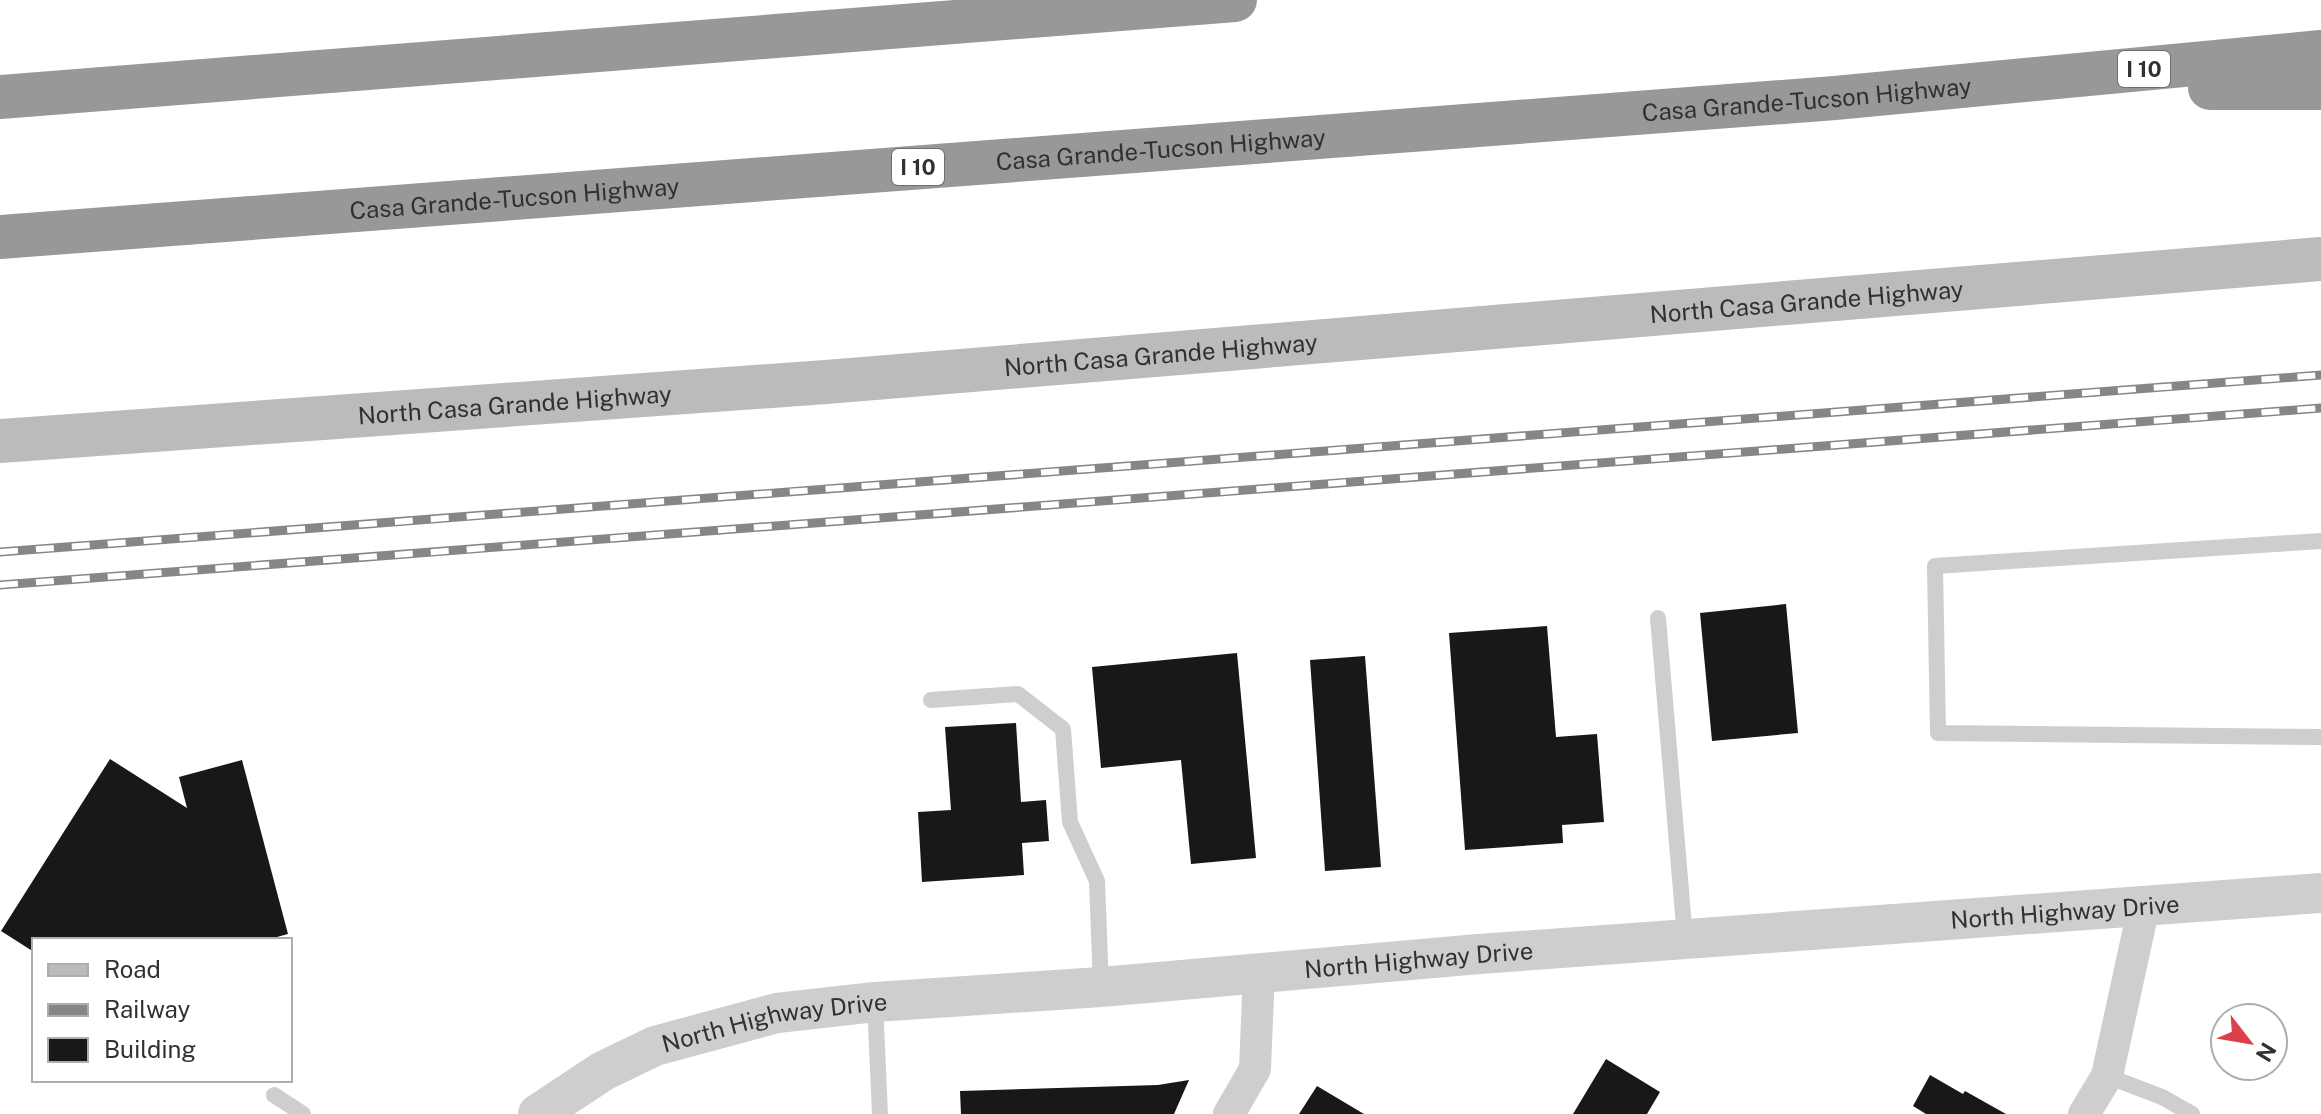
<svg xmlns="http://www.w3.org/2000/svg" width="2321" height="1114" viewBox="0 0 2321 1114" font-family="'Public Sans',sans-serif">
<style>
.building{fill:#181818}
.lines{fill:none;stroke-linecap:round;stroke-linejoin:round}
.service{stroke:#cecece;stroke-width:16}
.minor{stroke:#cecece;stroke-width:32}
.tertiary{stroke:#cecece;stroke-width:40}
.secondary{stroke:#bbb;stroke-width:44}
.motorway{stroke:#989898;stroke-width:44}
.rail-casing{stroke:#868686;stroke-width:9}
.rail{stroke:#fff;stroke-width:6;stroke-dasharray:18;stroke-linecap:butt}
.labels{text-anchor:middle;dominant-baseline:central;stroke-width:8;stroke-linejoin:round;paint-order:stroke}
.shield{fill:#fff;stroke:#6f6f6f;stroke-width:2}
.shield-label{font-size:22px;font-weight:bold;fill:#313131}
.street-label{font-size:24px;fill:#313131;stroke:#fff}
</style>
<rect width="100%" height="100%" fill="#fff"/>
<path class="building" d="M1786,604L1798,733L1712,741L1700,613Z
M1547,626L1556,737L1597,734L1604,822L1562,825L1563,843L1465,850L1449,633Z
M1237,653L1256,858L1191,864L1181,760L1101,768L1092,667Z
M1365,656L1381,867L1325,871L1310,660Z
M1016,723L1021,802L1046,800L1049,841L1022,843L1024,875L922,882L918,812L951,810L945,727Z
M110,759L187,808L179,777L242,760L288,934L266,940H34V952L1,931Z
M1606,1059L1660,1092L1647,1114H1573Z
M1930,1075L1963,1094L1965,1091L2006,1114H1926L1913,1106Z
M1189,1080L1174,1114H961L960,1091L1158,1085Z
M1317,1086L1364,1114H1299Z"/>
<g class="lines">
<path class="service" d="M2321,541L1935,566L1938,733L2321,737
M1658,618L1685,938
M931,700L1018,694L1063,729L1070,822L1097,881L1101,987
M875,1002L880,1114
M2107,1076L2162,1097L2192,1114
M274,1095L303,1114"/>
<path class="minor" d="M1229,1114L1255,1069L1259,972
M2084,1114L2107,1076L2144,906"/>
<path class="tertiary" id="s1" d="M538,1114L603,1071L655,1046L777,1013L875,1002L1101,987L1479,954L2321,893"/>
<path class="secondary" id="s2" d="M0,441L826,382L2321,259"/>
<g class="motorway">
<path d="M2210,88H2321"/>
<path d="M0,97L1235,0"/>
<path id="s3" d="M0,237L1835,98L2321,52"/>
</g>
<defs>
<path id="rail" d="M0,552L2321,375
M0,585L2321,408"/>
</defs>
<use href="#rail" class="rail-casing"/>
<use href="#rail" class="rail"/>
</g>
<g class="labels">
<g class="shield">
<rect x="2118" y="51" width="52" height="36" rx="6"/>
<rect x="892" y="149" width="52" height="36" rx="6"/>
</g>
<g class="shield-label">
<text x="2144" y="69">I 10</text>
<text x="918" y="167">I 10</text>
</g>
<g class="street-label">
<text stroke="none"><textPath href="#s3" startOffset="1812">Casa Grande-Tucson Highway</textPath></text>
<text stroke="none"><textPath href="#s3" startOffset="1164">Casa Grande-Tucson Highway</textPath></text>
<text stroke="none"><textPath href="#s3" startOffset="516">Casa Grande-Tucson Highway</textPath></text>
<text stroke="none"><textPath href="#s2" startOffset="1812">North Casa Grande Highway</textPath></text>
<text stroke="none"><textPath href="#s2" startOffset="1164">North Casa Grande Highway</textPath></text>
<text stroke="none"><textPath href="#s2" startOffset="516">North Casa Grande Highway</textPath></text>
<text stroke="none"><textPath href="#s1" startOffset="1554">North Highway Drive</textPath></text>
<text stroke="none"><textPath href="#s1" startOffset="906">North Highway Drive</textPath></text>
<text stroke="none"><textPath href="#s1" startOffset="258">North Highway Drive</textPath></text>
</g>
</g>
<rect x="32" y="938" width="260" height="144" fill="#ffffff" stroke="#adadad" stroke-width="2"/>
<rect x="48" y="964" width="40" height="12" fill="#bbbbbb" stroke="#adadad" stroke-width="2"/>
<text x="104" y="978" font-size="24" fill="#313131">Road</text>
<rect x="48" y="1004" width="40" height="12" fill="#868686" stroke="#adadad" stroke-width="2"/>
<text x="104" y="1018" font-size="24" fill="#313131">Railway</text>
<rect x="48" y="1038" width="40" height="24" fill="#181818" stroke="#adadad" stroke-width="2"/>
<text x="104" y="1058" font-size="24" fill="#313131">Building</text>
<g transform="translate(2249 1042) rotate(121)"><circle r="38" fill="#ffffff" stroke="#adadad" stroke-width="2"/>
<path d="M0-6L14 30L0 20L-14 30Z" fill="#da414b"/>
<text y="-12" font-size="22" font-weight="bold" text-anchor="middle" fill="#313131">N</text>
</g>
</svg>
